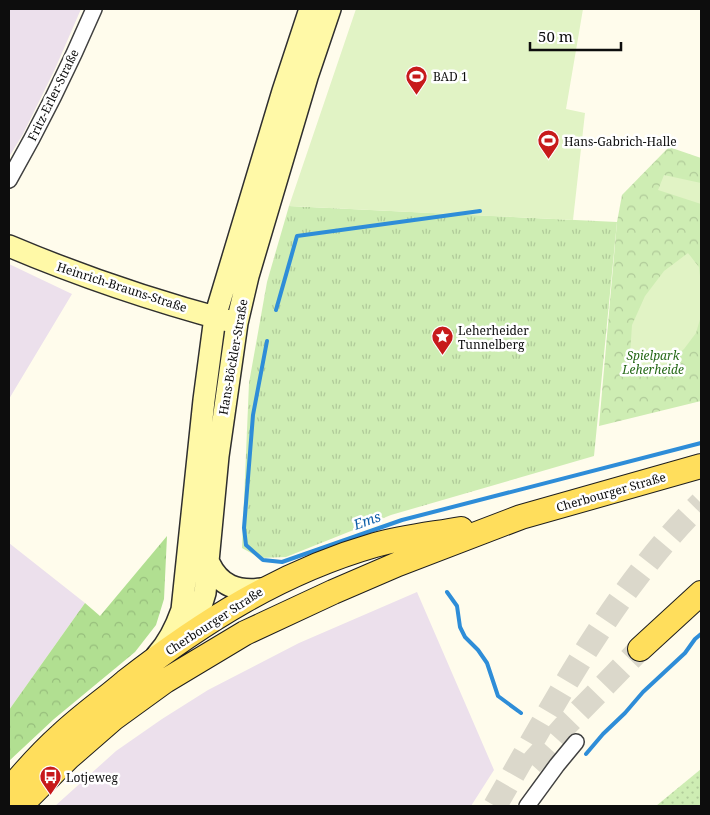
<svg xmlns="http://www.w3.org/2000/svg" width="710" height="815" viewBox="0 0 710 815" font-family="'Noto Serif',serif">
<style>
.industrial{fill:#ece0ec}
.grass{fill:url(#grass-tufts)}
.forest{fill:url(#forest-crowns)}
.park{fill:url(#park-crowns)}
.garden{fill:url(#garden-dots)}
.pitch{fill:#e1f3c5}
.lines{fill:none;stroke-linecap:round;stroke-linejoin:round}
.stream{stroke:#2e8dd8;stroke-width:4}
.primary-tunnel{stroke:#dbd8cb;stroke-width:24;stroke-dasharray:24 12;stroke-linecap:butt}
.street-casing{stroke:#404040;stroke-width:18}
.secondary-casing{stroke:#2f2f2f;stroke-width:24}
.primary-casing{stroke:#1e1e1e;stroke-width:26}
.street{stroke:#fff;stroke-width:15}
.secondary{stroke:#fff9a7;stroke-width:21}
.primary{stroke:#ffde5c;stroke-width:24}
.labels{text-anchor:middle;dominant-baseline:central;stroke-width:5;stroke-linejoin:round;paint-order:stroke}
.poi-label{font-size:12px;fill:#0d0d0d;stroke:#fff;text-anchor:start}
.street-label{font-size:12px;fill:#0d0d0d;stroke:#fff}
.park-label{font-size:12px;font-style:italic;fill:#266918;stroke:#fff}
.water-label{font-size:14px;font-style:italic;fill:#0c5ea8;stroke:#fff}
</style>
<defs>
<pattern id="grass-tufts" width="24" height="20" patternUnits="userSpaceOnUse" patternTransform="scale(1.25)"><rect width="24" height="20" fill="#ceedb3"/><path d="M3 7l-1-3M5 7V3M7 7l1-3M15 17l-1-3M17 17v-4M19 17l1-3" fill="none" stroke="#b0ca99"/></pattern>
<pattern id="forest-crowns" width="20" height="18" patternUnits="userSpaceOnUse" patternTransform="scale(1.25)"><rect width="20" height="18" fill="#b1df91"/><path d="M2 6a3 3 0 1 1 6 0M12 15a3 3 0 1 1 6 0" fill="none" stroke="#97be7c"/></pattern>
<pattern id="park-crowns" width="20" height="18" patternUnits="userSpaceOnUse" patternTransform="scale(1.25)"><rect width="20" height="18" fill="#ceedb3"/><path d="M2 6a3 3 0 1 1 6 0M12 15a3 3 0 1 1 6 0" fill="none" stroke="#b0ca99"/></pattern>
<pattern id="garden-dots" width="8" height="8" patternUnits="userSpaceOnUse" patternTransform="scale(1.25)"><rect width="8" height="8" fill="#ceedb3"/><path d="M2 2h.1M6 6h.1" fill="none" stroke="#b0ca99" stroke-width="1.8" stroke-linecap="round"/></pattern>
</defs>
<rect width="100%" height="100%" fill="#fffcec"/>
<path class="industrial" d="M9,9H81L55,69L23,134L9,157Z
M9,264L72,294L9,399Z
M9,543L85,603L9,710Z
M417,592L494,770L471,806H55L116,751L162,719L208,690L299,643Z"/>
<path class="grass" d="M289,206L617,222L594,456L391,515L286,557L260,558L242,548L249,383L267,282Z"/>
<path class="forest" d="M167,536L164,599L156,625L135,652L54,719L9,761V710L85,603L100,616Z"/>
<path class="park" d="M669,147L701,158V401L599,426L617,222L622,195Z"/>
<path class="garden" d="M701,769V806H656Z"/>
<path class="pitch" d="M356,9H583L566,109L585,113L573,220L289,206Z
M664,175L701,183V204L658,190Z
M688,253L699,267L701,285V316L696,333L684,349L668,363L650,369H629L632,325L645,296L664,271Z"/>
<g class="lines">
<path class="stream" d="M276,310L297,236L480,211
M267,341L253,415L244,528L246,545L263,560L282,562L402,520L701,443
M447,592L457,606L460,627L465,637L478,650L487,663L498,696L521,713
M586,754L603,734L625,713L643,692L685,653L695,639L701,634"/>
<path class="primary-tunnel" d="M531,764L565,726L640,649
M495,806C556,701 613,590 701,503"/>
<defs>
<path id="street" d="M9,180C41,124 69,67 94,9
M527,806L557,765L576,742"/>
<path id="secondary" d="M9,246C80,276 154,301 229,321
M209,563C220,586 237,592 262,589
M187,625L193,632L205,593L218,456L237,323L248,276L307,77L330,9
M157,655C169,642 176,627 182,610L204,400L215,317L283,91L310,9"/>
<path id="primary" d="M640,649L701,593
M9,790C25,771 42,752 61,735C81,716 104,700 125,682C202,622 281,572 375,545C403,537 433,534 461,529
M20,806L68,758L114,718L165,681L245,633L333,592L398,564L521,517L701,466"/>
</defs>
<use href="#street" class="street-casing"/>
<use href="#secondary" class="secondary-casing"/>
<use href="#primary" class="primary-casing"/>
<use href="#street" class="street"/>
<use href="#secondary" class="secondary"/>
<use href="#primary" class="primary"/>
</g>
<defs>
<symbol id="stadium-pin" viewBox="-11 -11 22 30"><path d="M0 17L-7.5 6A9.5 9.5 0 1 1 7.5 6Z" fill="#c71a1b" stroke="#fff"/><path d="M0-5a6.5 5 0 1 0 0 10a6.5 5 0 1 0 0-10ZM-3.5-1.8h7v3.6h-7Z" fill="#fff"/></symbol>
<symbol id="sight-pin" viewBox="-11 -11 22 30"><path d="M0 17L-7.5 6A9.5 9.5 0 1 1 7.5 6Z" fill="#c71a1b" stroke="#fff"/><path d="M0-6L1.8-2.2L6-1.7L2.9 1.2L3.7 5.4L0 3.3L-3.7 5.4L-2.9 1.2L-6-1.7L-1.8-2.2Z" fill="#fff"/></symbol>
<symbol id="bus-pin" viewBox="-11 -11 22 30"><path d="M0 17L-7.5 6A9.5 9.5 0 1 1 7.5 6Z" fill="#c71a1b" stroke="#fff"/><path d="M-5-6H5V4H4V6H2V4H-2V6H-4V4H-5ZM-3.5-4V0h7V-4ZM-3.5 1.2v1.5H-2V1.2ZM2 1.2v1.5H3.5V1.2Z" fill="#fff"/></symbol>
</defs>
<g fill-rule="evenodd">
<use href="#stadium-pin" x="404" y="64" width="25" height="34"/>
<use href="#stadium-pin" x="536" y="128" width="25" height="34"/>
<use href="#sight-pin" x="430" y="324" width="25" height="34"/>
<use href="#bus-pin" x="38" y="764" width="25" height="34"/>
</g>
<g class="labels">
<g class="poi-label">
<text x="433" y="76">BAD 1</text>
<text x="564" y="141">Hans-Gabrich-Halle</text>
<text x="458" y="330">Leherheider<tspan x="458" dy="14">Tunnelberg</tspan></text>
<text x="66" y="777">Lotjeweg</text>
</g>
<g class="street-label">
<text transform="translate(53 95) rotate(-64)">Fritz-Erler-Straße</text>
<text transform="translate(122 287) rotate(18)">Heinrich-Brauns-Straße</text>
<text transform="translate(233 357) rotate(-80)">Hans-Böckler-Straße</text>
<text transform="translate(611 492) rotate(-16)">Cherbourger Straße</text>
<text transform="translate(214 621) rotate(-33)">Cherbourger Straße</text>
</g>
<g class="park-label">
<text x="653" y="355">Spielpark<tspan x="653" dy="14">Leherheide</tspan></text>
</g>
<g class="water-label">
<text transform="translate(367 520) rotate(-20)">Ems</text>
</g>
</g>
<rect width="710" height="815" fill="none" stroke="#0d0d0d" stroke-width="20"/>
<path d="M530 42v8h91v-8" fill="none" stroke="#0d0d0d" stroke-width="2.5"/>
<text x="538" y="42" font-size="15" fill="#0d0d0d" stroke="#ffffff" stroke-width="4" paint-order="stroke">50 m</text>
</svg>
